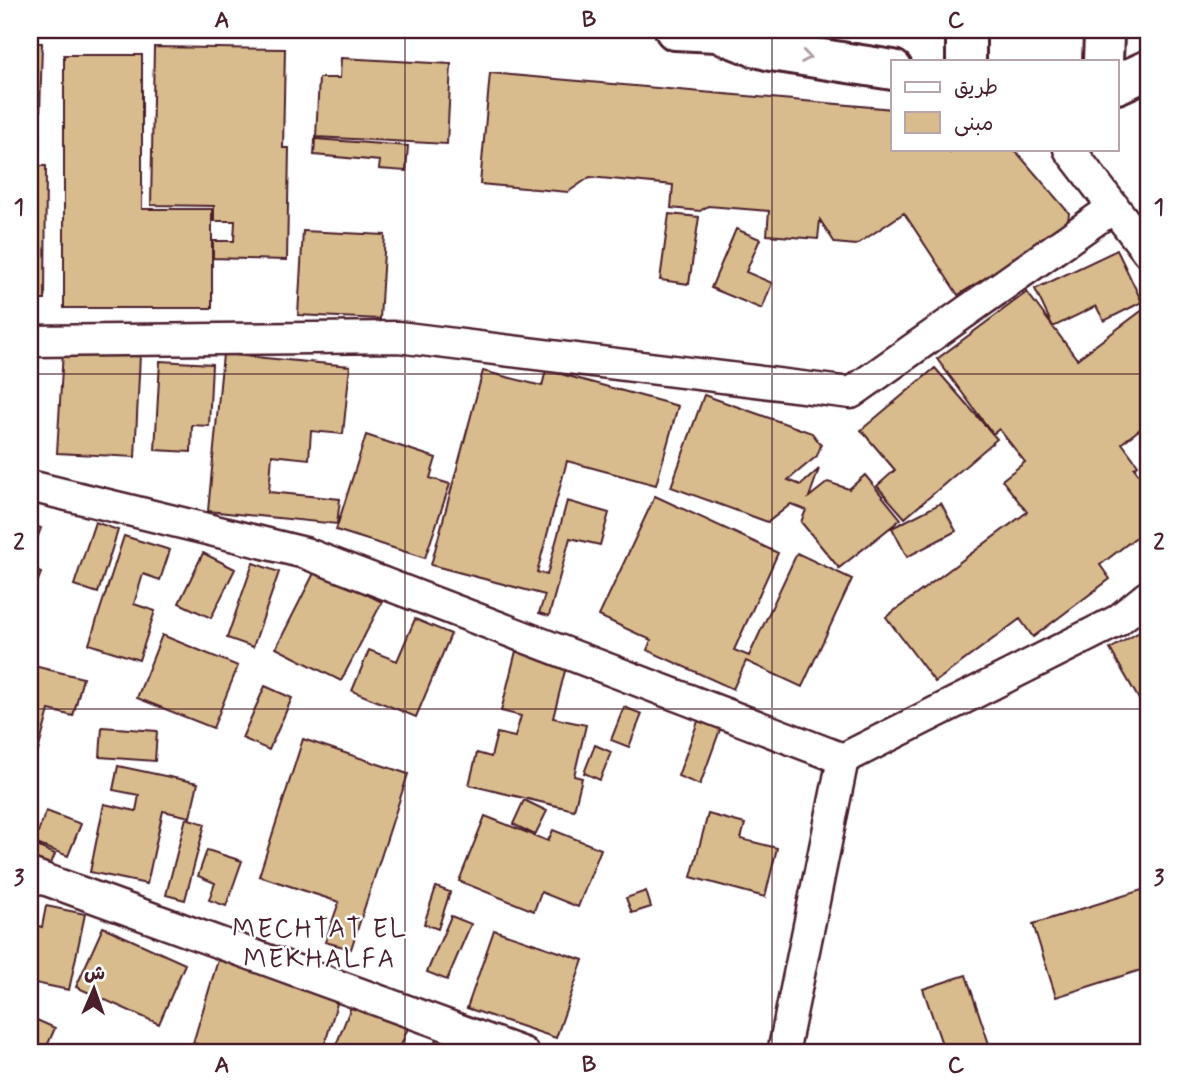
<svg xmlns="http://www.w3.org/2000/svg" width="1178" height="1083" viewBox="0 0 1178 1083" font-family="Mynerve,'Playpen Sans Arabic',sans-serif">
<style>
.building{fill:#d9bc8d;stroke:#4a1f2b;stroke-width:2}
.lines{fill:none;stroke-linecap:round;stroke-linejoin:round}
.street-casing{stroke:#4a1f2b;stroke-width:35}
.primary-casing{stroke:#4a1f2b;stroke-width:44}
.street{stroke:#fff;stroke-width:30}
.primary{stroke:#fff;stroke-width:38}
.oneway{stroke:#ae9aa0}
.grid{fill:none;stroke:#4a1f2b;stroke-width:2;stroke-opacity:0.55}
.labels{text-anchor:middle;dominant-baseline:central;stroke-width:5;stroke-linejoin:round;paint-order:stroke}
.quarter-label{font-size:26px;letter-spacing:2px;fill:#4a1f2b;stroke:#fff}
.neatline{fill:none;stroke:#4a1f2b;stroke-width:2.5}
.grid-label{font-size:23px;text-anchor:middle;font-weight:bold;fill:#4a1f2b}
</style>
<rect width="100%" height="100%" fill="#fff"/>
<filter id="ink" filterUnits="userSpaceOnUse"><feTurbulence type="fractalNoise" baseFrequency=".0143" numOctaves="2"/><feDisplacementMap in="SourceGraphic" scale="14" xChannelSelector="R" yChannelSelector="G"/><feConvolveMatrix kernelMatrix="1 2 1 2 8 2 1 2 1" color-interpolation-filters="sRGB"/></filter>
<g filter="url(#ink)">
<path class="building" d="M30,43H42L39,151H30Z
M154,47L285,49L283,148H289L287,260L213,258V241H234L235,221H214V206L151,205Z
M64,55H142V209H212V308H64Z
M341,58L451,64L447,144L316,137L319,78H340Z
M490,73L893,109V149H950V152L956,149H1014L1069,213L1067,233L1004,275L992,274L958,295L904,213L856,245L835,243L820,220L818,239L767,235L769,211L708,206L700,211L671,208L673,185L590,177L568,192L480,184Z
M315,139L408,146L406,171L379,169L380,161L314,155Z
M30,166H46L45,300H30Z
M669,214L699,217L689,284L660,280Z
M736,229L760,239L746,272L772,283L762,309L711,288Z
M303,231L385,235L380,319L298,315Z
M1117,250L1142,302L1104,321L1096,306L1053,327L1035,289Z
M1027,292L1077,359L1148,306V423L1122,443L1138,465L1134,468L1148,487V528L1100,565L1110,579L1033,637L1020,619L935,682L886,617L1027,512L1002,480L1025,462L999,429L993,434L937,359Z
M63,351L140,355L135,457L57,453Z
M223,354L350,366L343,434L311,431L309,459L272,455L269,492L340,499L337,524L208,511Z
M160,361L212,364L209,426L192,425L191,452L155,450Z
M935,368L997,439L905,518L877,486L895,470L861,430Z
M546,370L678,406L656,485L567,461L537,572L547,575L567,501L609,513L600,545L570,538L549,616L539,613L545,595L431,565L483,371L542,386Z
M704,395L812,433L821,445L817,456L788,480L801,485L819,469L809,497L828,482L849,489L865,475L901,519L839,568L801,522L806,510L791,504L768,522L671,487Z
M366,435L436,458L430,478L450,484L425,558L336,530Z
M655,496L778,553L734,650L749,656L797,553L852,579L802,687L746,661L733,689L647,650L651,640L599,616Z
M941,503L956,531L907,557L892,528Z
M95,522L118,530L98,593L74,585Z
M30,524L41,528L31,554L30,553Z
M124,536L170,550L160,580L143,574L134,604L155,611L139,660L89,644Z
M203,553L235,569L211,618L179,603Z
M253,563L279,572L253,647L227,638Z
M30,568L41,573L30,601Z
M316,569L382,602L341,681L276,648Z
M415,619L451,634L416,717L352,691L369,650L397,661Z
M1148,627V715L1110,649Z
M162,635L238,666L213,728L137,698Z
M516,651L567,663L553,718L586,725L574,776L582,778L574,810L469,785L477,753L491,757L497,733L515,737L521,716L501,711Z
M30,665L83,678L73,716L49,710L38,751L30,749Z
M265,686L292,698L269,750L242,738Z
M624,707L642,714L629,747L611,740Z
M700,716L722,724L700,785L678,776Z
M102,727L157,731L155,761L100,757Z
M303,739L408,774L351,949L325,942L339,902L259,876Z
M595,745L611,752L600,780L584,773Z
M118,766L198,783L190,817L163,811L147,884L90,872L104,804L136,811L139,795L113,790Z
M524,800L547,811L535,835L513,824Z
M46,811L81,824L68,856L34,843Z
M708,814L745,824L741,839L777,848L765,897L691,877Z
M485,816L548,841L553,830L601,849L578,907L541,892L534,911L459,881Z
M186,818L205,824L185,900L166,895Z
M30,843L55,854L46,876L30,869Z
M207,850L242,861L226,906L209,900L215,883L198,876Z
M436,887L450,892L438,929L424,924Z
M1148,888V972L1147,968L1056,997L1033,924Z
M646,891L651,907L632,913L626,898Z
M46,906L85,914L69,990L30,982V924L42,927Z
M451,916L471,924L447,980L427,972Z
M103,927L185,964L159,1024L76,987Z
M494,930L583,960L556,1038L467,1008Z
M218,960L339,997L322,1053H228L193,1043Z
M966,975L992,1053H945L923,989Z
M356,994L413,1015L398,1053H333Z
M30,1017L55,1028L44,1053H30Z
M439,1031L490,1053H431Z"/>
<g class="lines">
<defs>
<path id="street" d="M1069,149L1148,252
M30,341L398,337L851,393L1114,207
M30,486L305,553L843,759
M30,874L523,1053
M783,1053L843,759L1117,621L1148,596"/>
<path id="primary" d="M675,30L717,32L728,30
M1102,30L1104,35L1103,61
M717,32L753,46L771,51L893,70
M966,61V30
M1117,84L1148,70"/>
</defs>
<use href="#street" class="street-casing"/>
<use href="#primary" class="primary-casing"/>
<use href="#street" class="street"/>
<use href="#primary" class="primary"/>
</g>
<defs><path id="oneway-chevron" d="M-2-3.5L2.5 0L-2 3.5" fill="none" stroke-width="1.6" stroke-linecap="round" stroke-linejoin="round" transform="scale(1.75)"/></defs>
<use class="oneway" href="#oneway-chevron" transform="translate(806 57) rotate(8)"/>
</g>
<path class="grid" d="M405,30V1053M772,30V1053M30,374H1148M30,709H1148"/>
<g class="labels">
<g class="quarter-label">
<text x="320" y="930">MECHTAT EL<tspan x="320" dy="30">MEKHALFA</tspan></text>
</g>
</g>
<rect width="1178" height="1083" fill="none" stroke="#fff" stroke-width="77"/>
<rect x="891" y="60" width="228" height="91" fill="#ffffff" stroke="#b7a5aa" stroke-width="2"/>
<rect x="905" y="82" width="35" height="10" fill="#ffffff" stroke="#b7a5aa" stroke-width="2"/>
<text x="954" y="94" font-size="21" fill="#4a1f2b">طريق</text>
<rect x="905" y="112" width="35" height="21" fill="#d9bc8d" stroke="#b7a5aa" stroke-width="2"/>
<text x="954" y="130" font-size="21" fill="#4a1f2b">مبنى</text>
<g transform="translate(94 989) rotate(2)" stroke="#ffffff" stroke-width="5" paint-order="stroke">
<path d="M0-5L12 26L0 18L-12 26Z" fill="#4a1f2b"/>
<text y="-10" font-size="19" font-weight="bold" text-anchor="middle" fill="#4a1f2b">ش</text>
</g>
<rect x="38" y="38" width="1102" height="1006" class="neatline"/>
<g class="grid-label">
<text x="222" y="27">A</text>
<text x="589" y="27">B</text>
<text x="956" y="27">C</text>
<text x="19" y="214">1</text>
<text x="1159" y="214">1</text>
<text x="19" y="549">2</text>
<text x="1159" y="549">2</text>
<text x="19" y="885">3</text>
<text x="1159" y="885">3</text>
<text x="222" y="1072">A</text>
<text x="589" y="1072">B</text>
<text x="956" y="1072">C</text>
</g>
</svg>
